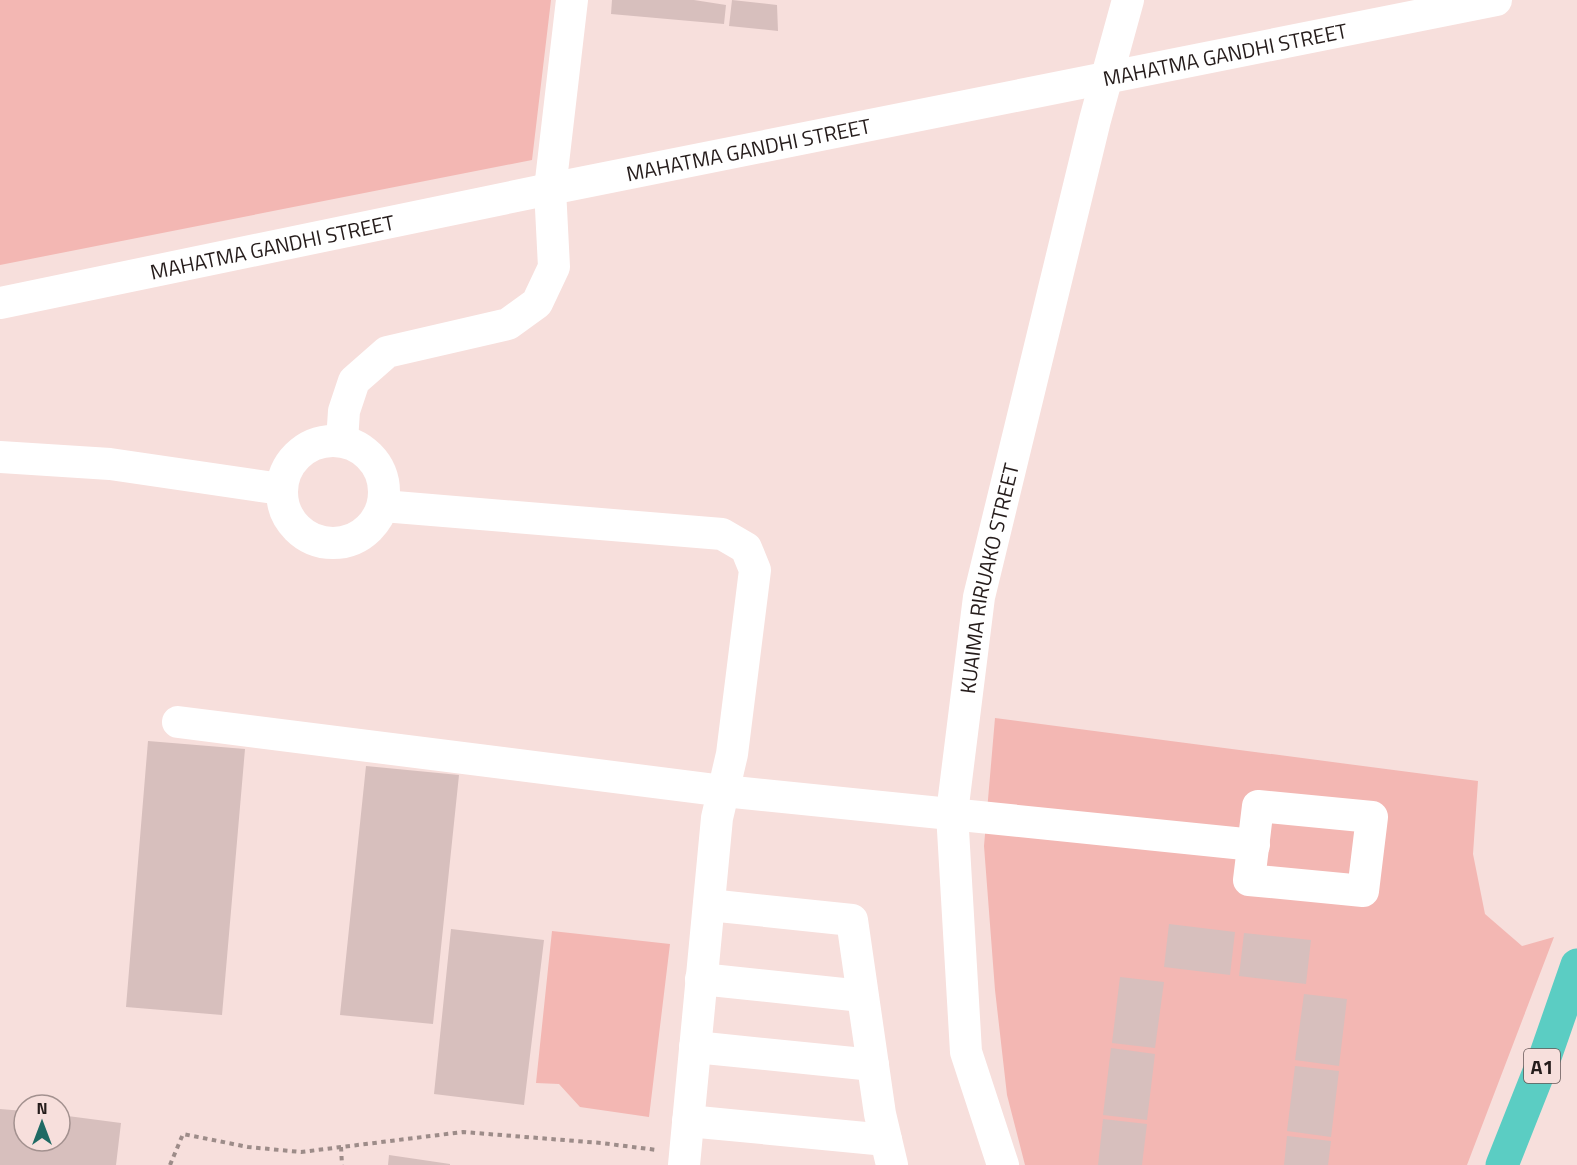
<svg xmlns="http://www.w3.org/2000/svg" width="1577" height="1165" viewBox="0 0 1577 1165" font-family="'Titillium Web',sans-serif">
<style>
.green{fill:#f3b7b3}
.building{fill:#d7bfbd}
.lines{fill:none;stroke-linecap:round;stroke-linejoin:round}
.path{stroke:#9d8c89;stroke-width:4;stroke-dasharray:4.5 4.5;stroke-linecap:butt}
.minor{stroke:#fff;stroke-width:32}
.highway{stroke:#5bcdc3;stroke-width:33}
.labels{text-anchor:middle;dominant-baseline:central;stroke-width:6;stroke-linejoin:round;paint-order:stroke}
.shield{fill:#f7dfdc;stroke:#645655;stroke-width:1.5}
.shield-label{font-size:20px;font-weight:bold;fill:#251c1b}
.street-label{font-size:21px;fill:#251c1b;stroke:#f7dfdc}
</style>
<rect width="100%" height="100%" fill="#f7dfdc"/>
<path class="green" d="M0,0H551L532,160L0,265Z
M995,718L1478,781L1473,854L1485,914L1522,946L1554,937L1467,1165H1025L1007,1095L995,990L984,846Z
M552,931L670,944L649,1117L580,1107L559,1084L536,1083Z"/>
<path class="building" d="M612,0H694L726,5L724,24L611,14Z
M732,0L777,5L778,31L729,26Z
M148,741L245,749L222,1015L126,1007Z
M366,766L459,775L433,1024L340,1015Z
M1169,924L1235,932L1230,975L1164,967Z
M451,929L544,940L524,1105L434,1094Z
M1244,933L1311,940L1306,984L1239,976Z
M1120,977L1164,982L1155,1048L1112,1043Z
M1304,994L1347,999L1339,1066L1295,1060Z
M1111,1048L1155,1054L1147,1120L1103,1115Z
M1295,1066L1339,1071L1331,1137L1287,1131Z
M0,1109L24,1111V1141H60V1115L121,1123L116,1165H0Z
M1103,1119L1147,1124L1142,1165H1098Z
M1287,1136L1331,1141L1328,1165H1284Z
M389,1155L450,1164V1165H388Z"/>
<g class="lines">
<path class="path" d="M341,1147L342,1165
M170,1165L183,1134L248,1147L301,1152L463,1132L601,1143L657,1150"/>
<g class="minor">
<path id="s1" d="M0,303L550,189L1496,0"/>
<circle cx="333" cy="492" r="51"/>
<path d="M342,441L344,411L354,381L387,352L508,324L537,303L554,267L550,189L572,0"/>
<path d="M0,457L110,464L281,489"/>
<path d="M383,506L722,534L746,548L755,570L732,754L717,818L684,1165"/>
<path d="M178,722L724,791L1254,845"/>
<path d="M1258,806L1372,817L1363,891L1249,880Z"/>
<path d="M709,905L852,920L880,1114L892,1165"/>
<path d="M701,979L862,996"/>
<path d="M695,1047L873,1065"/>
<path d="M688,1121L886,1140"/>
<path id="s2" d="M1003,1165L966,1052L952,813L979,597L1095,120L1128,0"/>
</g>
<path class="highway" d="M1502,1165L1546,1054L1577,965"/>
</g>
<g class="labels">
<rect class="shield" x="1524" y="1049" width="36" height="34" rx="4.5"/>
<g class="shield-label">
<text x="1542" y="1066">A1</text>
</g>
<g class="street-label">
<text stroke="none"><textPath href="#s1" startOffset="1250">MAHATMA GANDHI STREET</textPath></text>
<text stroke="none"><textPath href="#s1" startOffset="764">MAHATMA GANDHI STREET</textPath></text>
<text stroke="none"><textPath href="#s1" startOffset="278">MAHATMA GANDHI STREET</textPath></text>
<text stroke="none"><textPath href="#s2" startOffset="596">KUAIMA RIRUAKO STREET</textPath></text>
</g>
</g>
<g transform="translate(42 1123)"><circle r="28" fill="#f7dfdc" stroke="#a3918f" stroke-width="1.5"/>
<path d="M0-4.5L10 22L0 15L-10 22Z" fill="#1f6a64"/>
<text y="-9" font-size="16" font-weight="bold" text-anchor="middle" fill="#251c1b">N</text>
</g>
</svg>
